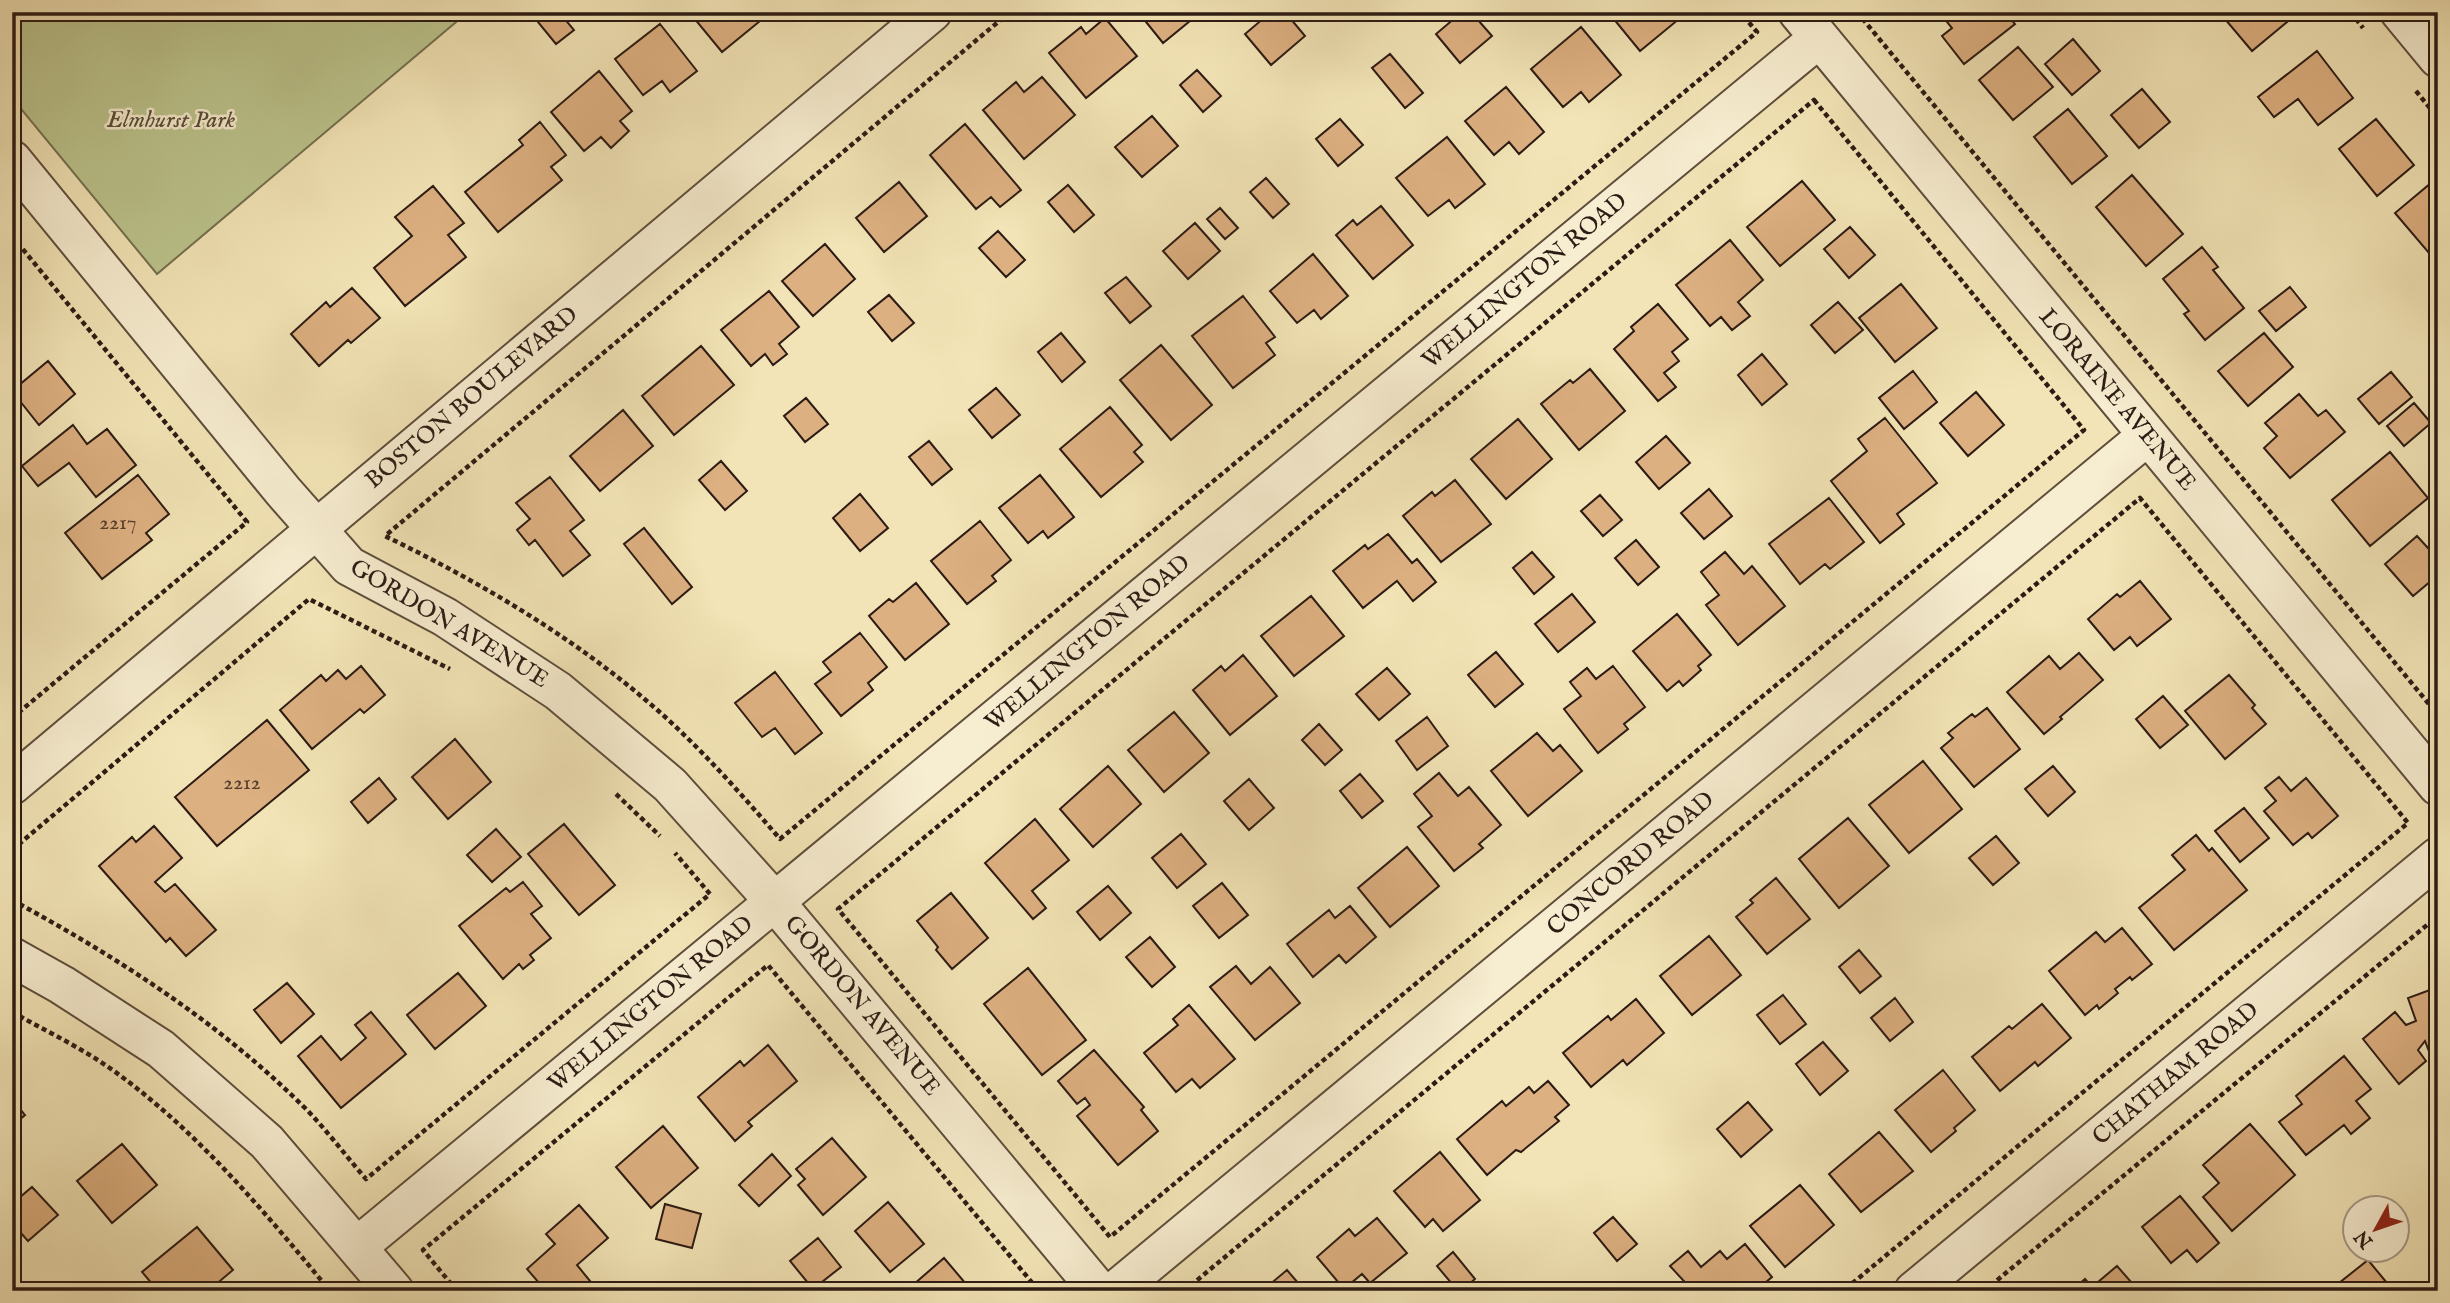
<svg xmlns="http://www.w3.org/2000/svg" width="2450" height="1303" viewBox="0 0 2450 1303" font-family="'IM FELL English',serif">
<style>
.green{fill:#bcc48d;stroke:#747050;stroke-width:2}
.building{fill:#ddb081;stroke:#2c1b14;stroke-width:2}
.lines{fill:none;stroke-linecap:round;stroke-linejoin:round}
.minor-casing{stroke:#5e4d3c;stroke-width:42}
.path{stroke:#2c1b14;stroke-width:4.5;stroke-dasharray:5 3.5;stroke-linecap:butt}
.minor{stroke:#f7edd0;stroke-width:38}
.labels{text-anchor:middle;dominant-baseline:central;stroke-width:5;stroke-linejoin:round;paint-order:stroke}
.number-label{font-size:21px;fill:#58402f}
.park-label{font-size:24px;font-style:italic;fill:#574e38;stroke:#f7edd0}
.street-label{font-size:24px;fill:#2c1b14;stroke:#f7edd0}
</style>
<rect width="100%" height="100%" fill="#f2e4b6"/>
<filter id="stains"><feTurbulence type="fractalNoise" baseFrequency=".00286" numOctaves="4"/><feColorMatrix values="0 0 0 0 .2 0 0 0 0 .09 0 0 0 0 .02 0 0 0 .5 -.17"/></filter>
<radialGradient id="worn" r=".72"><stop offset=".6" stop-color="#630" stop-opacity="0"/><stop offset="1" stop-color="#630" stop-opacity=".3"/></radialGradient>
<path class="green" d="M12,12H468L157,274L12,98Z"/>
<path class="building" d="M538,12H559L574,30L556,44L533,16Z
M689,12H771L722,52Z
M1138,12H1201L1163,43Z
M1271,12H1285L1305,36L1271,65L1245,34Z
M1462,12H1471L1492,36L1460,63L1436,34Z
M1608,12H1673L1679,19L1640,51Z
M1939,12H2005L2015,24L1964,64L1942,36L1952,28Z
M2219,12H2279L2287,22L2252,51Z
M1105,18L1137,56L1086,98L1049,53L1081,27L1086,34Z
M660,24L697,71L670,92L662,81L643,95L615,59Z
M1581,27L1621,75L1589,102L1581,92L1563,107L1531,69Z
M2073,39L2100,71L2072,95L2045,64Z
M2018,47L2053,87L2013,120L1979,80Z
M2317,51L2353,98L2318,125L2298,99L2274,117L2258,97Z
M1390,54L1423,93L1405,108L1372,68Z
M1197,70L1221,96L1203,112L1180,85Z
M599,71L632,111L620,121L629,131L611,148L601,137L584,151L551,112Z
M1042,77L1075,115L1024,159L983,110L1016,82L1024,92Z
M1506,87L1544,132L1519,154L1509,142L1494,155L1465,121Z
M2142,89L2170,122L2139,148L2111,115Z
M2068,109L2107,156L2072,184L2034,137Z
M1152,116L1178,146L1142,177L1115,147Z
M1340,119L1363,145L1338,166L1316,139Z
M2376,119L2414,165L2377,196L2339,149Z
M540,122L566,155L551,167L562,180L498,232L465,192L523,145L519,140Z
M965,124L1021,190L1000,207L991,197L976,209L930,155Z
M1447,137L1485,184L1455,208L1449,200L1428,216L1396,178Z
M2132,175L2183,234L2146,266L2096,207Z
M1266,178L1289,204L1273,218L1250,192Z
M1802,181L1835,220L1780,266L1747,227Z
M899,182L927,216L884,252L856,218Z
M2431,183L2438,191V258L2435,260L2395,213Z
M1068,185L1094,215L1074,232L1048,202Z
M433,186L464,223L448,235L466,257L405,306L374,268L412,236L395,217Z
M1381,206L1413,245L1373,279L1336,235L1353,220L1357,225Z
M1220,208L1238,228L1225,239L1207,219Z
M1195,223L1220,251L1188,279L1163,251Z
M1850,227L1875,255L1849,278L1824,249Z
M998,231L1025,260L1006,277L979,248Z
M1730,240L1763,280L1738,302L1750,316L1732,330L1721,317L1710,326L1676,285Z
M825,244L855,279L813,316L782,281Z
M2202,247L2218,267L2213,270L2244,308L2205,340L2184,314L2189,311L2163,279Z
M1313,254L1348,296L1321,319L1314,310L1297,323L1270,291Z
M1126,277L1151,306L1130,323L1105,293Z
M1901,284L1937,328L1895,362L1859,318Z
M2290,287L2306,307L2276,331L2259,311Z
M352,288L380,318L351,343L348,340L319,366L291,334L326,302L330,307Z
M769,291L799,327L779,344L787,354L773,365L765,354L751,366L721,330Z
M889,295L914,323L892,341L868,312Z
M1243,296L1275,337L1266,343L1275,355L1233,388L1192,336Z
M1838,302L1863,330L1835,353L1811,325Z
M1658,304L1688,339L1672,352L1679,361L1664,373L1676,387L1658,401L1614,349L1634,331L1631,327Z
M1061,333L1085,362L1062,382L1038,352Z
M2264,333L2293,367L2248,406L2218,371Z
M1161,345L1212,405L1171,440L1120,380Z
M701,346L734,385L674,435L642,396Z
M1762,354L1787,384L1762,405L1738,375Z
M48,361L75,394L39,425L12,391Z
M1590,369L1625,411L1579,450L1541,404L1570,380L1573,383Z
M1913,371L1937,402L1904,429L1879,398Z
M2391,372L2412,397L2379,424L2358,399Z
M996,388L1020,415L992,438L969,410Z
M1976,392L2004,425L1968,456L1940,423Z
M2299,394L2318,416L2326,410L2345,432L2290,478L2264,448L2277,436L2265,423Z
M806,398L828,424L805,442L784,416Z
M2414,403L2431,423L2404,446L2387,426Z
M1110,407L1142,445L1134,452L1143,462L1101,497L1060,449Z
M623,410L653,446L600,491L570,456Z
M1885,418L1937,483L1897,514L1904,524L1880,543L1831,481L1867,451L1858,439Z
M1518,419L1552,459L1506,499L1471,459Z
M73,425L87,444L107,429L136,465L96,497L69,463L38,486L22,466Z
M1666,436L1690,463L1659,489L1636,462Z
M929,441L952,469L932,485L909,457Z
M2390,452L2428,498L2370,546L2332,500Z
M721,461L747,491L725,510L699,480Z
M138,475L169,514L146,533L152,540L102,579L65,533Z
M1040,475L1074,517L1048,538L1043,531L1028,543L999,508Z
M550,477L584,520L570,531L590,555L563,576L535,540L529,545L517,530L530,519L516,503Z
M1455,480L1491,524L1441,562L1403,516L1432,492L1435,496Z
M1709,489L1732,516L1704,539L1681,513Z
M860,494L888,528L860,551L833,518Z
M1600,495L1622,520L1603,536L1581,511Z
M1829,498L1864,542L1830,569L1825,564L1800,584L1769,544Z
M980,521L1011,560L992,576L996,581L967,604L931,561Z
M644,528L692,587L672,604L624,544Z
M1388,534L1412,563L1417,559L1436,582L1413,601L1397,581L1363,608L1333,571L1365,545L1368,549Z
M2417,536L2438,559V575L2413,596L2385,564Z
M1636,540L1659,567L1638,585L1615,558Z
M1532,552L1554,577L1534,594L1513,568Z
M1725,552L1744,574L1752,566L1785,606L1738,645L1706,605L1719,595L1701,572Z
M2140,581L2171,619L2137,646L2130,637L2114,650L2088,619L2117,594L2120,597Z
M916,583L949,624L905,660L869,616L889,599L893,602Z
M1572,594L1595,622L1558,652L1535,624Z
M1311,596L1344,636L1294,676L1261,636Z
M1677,614L1711,655L1698,666L1701,670L1683,686L1679,681L1667,691L1633,651Z
M860,633L887,667L868,683L873,690L841,716L815,684L831,672L823,662Z
M1496,652L1523,684L1495,707L1468,675Z
M2079,653L2103,680L2060,717L2062,719L2044,734L2007,692L2049,656L2060,669Z
M1243,655L1277,696L1230,735L1193,690L1221,666L1225,671Z
M361,666L385,695L364,713L360,709L312,749L280,710L321,675L326,681L338,670L346,679Z
M1613,666L1645,707L1624,724L1628,729L1598,753L1564,709L1581,696L1570,682L1587,668L1596,679Z
M1387,668L1410,694L1379,720L1356,694Z
M775,672L822,733L795,754L775,728L762,737L735,703Z
M2229,675L2255,705L2252,708L2266,724L2225,759L2185,711Z
M2163,696L2188,725L2160,748L2136,719Z
M1987,708L2020,749L1974,787L1941,748L1953,738L1948,733L1972,714L1975,717Z
M1174,712L1209,753L1164,792L1128,750Z
M1427,717L1448,746L1417,770L1396,741Z
M267,720L309,770L217,846L175,797Z
M1319,724L1342,750L1325,765L1302,740Z
M1537,733L1553,751L1560,745L1582,771L1528,816L1491,771Z
M455,739L491,782L448,819L412,777Z
M1923,761L1962,809L1909,853L1869,805Z
M1108,766L1141,804L1093,847L1060,809Z
M2053,766L2075,792L2048,816L2025,789Z
M1439,773L1458,796L1469,787L1501,825L1479,844L1483,848L1454,871L1418,827L1432,816L1414,794Z
M1360,774L1383,801L1362,818L1340,791Z
M2279,777L2291,791L2306,778L2338,816L2312,838L2308,833L2293,845L2264,811L2276,801L2265,788Z
M379,778L396,799L368,823L351,802Z
M1249,779L1274,808L1249,830L1224,801Z
M2244,808L2269,838L2240,862L2215,831Z
M1848,818L1889,866L1839,908L1799,859Z
M1035,819L1069,860L1032,891L1046,908L1033,919L985,863Z
M564,824L615,885L579,915L528,854Z
M154,826L182,858L155,882L165,892L175,884L216,930L186,956L170,938L166,942L99,866L132,837L136,842Z
M496,829L521,857L492,882L467,855Z
M1181,834L1206,864L1177,888L1152,858Z
M2196,835L2209,851L2212,848L2247,890L2174,950L2139,908L2185,870L2172,855Z
M1996,836L2019,863L1993,885L1969,858Z
M1407,847L1439,886L1390,927L1358,888Z
M1776,878L1810,919L1767,954L1736,917L1753,903L1750,900Z
M523,882L542,906L531,914L551,938L530,955L534,960L523,969L519,964L503,979L459,926L506,888L510,892Z
M1222,883L1248,915L1219,938L1193,906Z
M1108,886L1131,913L1100,940L1077,912Z
M951,893L988,938L952,969L936,950L938,947L917,921Z
M1350,906L1376,937L1346,963L1339,955L1313,977L1287,944L1329,910L1335,918Z
M2122,928L2152,964L2132,980L2130,977L2115,989L2118,993L2099,1009L2097,1005L2085,1015L2049,971L2096,932L2105,942Z
M1709,936L1741,975L1692,1015L1660,976Z
M1150,937L1175,967L1152,987L1126,957Z
M1859,950L1881,976L1860,993L1839,967Z
M1236,966L1251,984L1270,967L1300,1003L1255,1040L1210,987Z
M1028,968L1086,1040L1042,1075L984,1004Z
M458,973L486,1006L435,1049L407,1015Z
M287,983L314,1014L281,1043L254,1010Z
M2438,987V1075L2425,1041L2418,1050L2426,1061L2399,1084L2363,1039L2395,1012L2406,1025L2416,1021L2408,998Z
M1783,995L1806,1024L1780,1044L1757,1015Z
M1895,998L1913,1022L1890,1041L1871,1018Z
M1636,999L1664,1033L1627,1065L1623,1060L1591,1087L1563,1053L1608,1016L1611,1020Z
M2042,1004L2071,1038L2038,1066L2035,1062L2000,1091L1972,1057L2009,1026L2012,1029Z
M1189,1005L1235,1059L1200,1088L1192,1079L1176,1092L1144,1053L1178,1025L1173,1019Z
M371,1012L406,1054L341,1108L298,1056L321,1036L341,1060L366,1038L355,1025Z
M1823,1042L1848,1071L1820,1095L1796,1064Z
M768,1045L797,1081L748,1122L752,1126L735,1141L698,1097L740,1061L744,1066Z
M1094,1050L1144,1107L1141,1110L1158,1131L1118,1165L1077,1116L1090,1105L1085,1098L1077,1104L1058,1081Z
M2344,1056L2371,1089L2356,1101L2370,1118L2351,1134L2344,1125L2306,1155L2279,1122L2302,1104L2296,1096Z
M1943,1070L1975,1110L1954,1128L1956,1131L1931,1152L1895,1110Z
M1548,1081L1569,1105L1555,1117L1559,1121L1521,1152L1516,1150L1487,1175L1457,1139L1502,1101L1506,1106L1529,1087L1534,1093Z
M12,1099L25,1115L12,1126Z
M1748,1102L1772,1130L1741,1157L1717,1129Z
M2250,1124L2295,1175L2232,1231L2203,1197L2219,1183L2203,1165Z
M663,1126L698,1168L651,1208L616,1167Z
M1879,1132L1913,1171L1861,1212L1829,1174Z
M832,1138L866,1177L823,1215L798,1185L805,1179L796,1169Z
M122,1144L157,1185L112,1223L77,1181Z
M1440,1152L1480,1200L1443,1231L1433,1219L1425,1227L1394,1191Z
M772,1154L791,1176L759,1206L739,1185Z
M1800,1185L1834,1225L1785,1267L1750,1226Z
M32,1187L58,1215L28,1241L12,1223V1204Z
M2180,1196L2219,1243L2197,1262L2187,1250L2171,1263L2142,1227Z
M888,1202L924,1244L890,1272L855,1231Z
M665,1204L701,1214L692,1248L656,1239Z
M579,1205L608,1238L577,1265L590,1281L579,1291H546L527,1269L555,1244L546,1234Z
M1613,1217L1637,1244L1617,1261L1594,1233Z
M1377,1218L1407,1253L1370,1283L1362,1274L1344,1289L1317,1257L1349,1229L1355,1236Z
M197,1227L233,1270L208,1291H158L142,1272Z
M818,1238L841,1267L813,1289L790,1261Z
M1745,1244L1772,1277L1755,1291H1693L1670,1266L1688,1251L1701,1267L1720,1251L1727,1259Z
M1453,1252L1475,1279L1461,1291H1458L1437,1266Z
M944,1258L972,1291H906Z
M2368,1260L2387,1283L2378,1291H2345L2339,1283Z
M2438,1262V1291H2425Z
M2117,1266L2139,1291H2071L2085,1279L2092,1287Z
M1287,1270L1305,1291H1262Z"/>
<g class="lines">
<defs>
<path id="minor" d="M1798,12L2438,786
M2400,12L2438,58
M12,160L283,491L349,566L445,617L558,691L670,785L775,902L1099,1291
M12,785L932,12
M12,957L62,985L161,1049L267,1142L394,1291
M357,1247L1819,38
M1115,1291L2147,436
M1914,1291L2438,857"/>
</defs>
<use href="#minor" class="minor-casing"/>
<path class="path" d="M1010,12L385,536C484,584 580,641 663,715C705,753 743,796 780,839L1757,32L1740,12
M1857,12L2438,715
M2351,12L2363,28
M2416,91L2438,118
M1814,100L2084,430L1110,1237L838,909Z
M12,236L247,522L12,718
M616,794L660,836
M12,850L309,599L450,669
M12,900C119,958 221,1024 307,1110C328,1132 346,1156 366,1179L710,894L675,853
M12,1012C46,1031 82,1048 114,1071C197,1131 265,1212 330,1291
M457,1291L423,1250L768,965L1039,1291
M1184,1291L2140,498L2408,823L1843,1291
M1984,1291L2438,916"/>
<use href="#minor" class="minor"/>
</g>
<g class="labels">
<g class="number-label">
<text x="118" y="523">2217</text>
<text x="242" y="783">2212</text>
</g>
<g class="park-label">
<text x="171" y="120">Elmhurst Park</text>
</g>
<g class="street-label">
<text transform="translate(1525 281) rotate(-40)">WELLINGTON ROAD</text>
<text transform="translate(472 398) rotate(-40)">BOSTON BOULEVARD</text>
<text transform="translate(2117 400) rotate(50)">LORAINE AVENUE</text>
<text transform="translate(449 624) rotate(31)">GORDON AVENUE</text>
<text transform="translate(1088 643) rotate(-40)">WELLINGTON ROAD</text>
<text transform="translate(1631 864) rotate(-40)">CONCORD ROAD</text>
<text transform="translate(651 1004) rotate(-40)">WELLINGTON ROAD</text>
<text transform="translate(862 1006) rotate(50)">GORDON AVENUE</text>
<text transform="translate(2176 1074) rotate(-40)">CHATHAM ROAD</text>
</g>
</g>
<rect width="2450" height="1303" fill="none" stroke="#f2e4b6" stroke-width="42"/>
<rect x="14" y="14" width="2422" height="1275" fill="none" stroke="#2c1b14" stroke-width="3.5"/>
<rect x="21" y="21" width="2408" height="1261" fill="none" stroke="#2c1b14" stroke-width="2"/>
<g transform="translate(2376 1229) rotate(230)"><circle r="33" fill="#f7edd0" stroke="#a69985" stroke-width="2"/>
<path d="M0-5L12 26L0 18L-12 26Z" fill="#8f2418"/>
<text y="-10" font-size="19" font-weight="bold" text-anchor="middle" fill="#2c1b14">N</text>
</g>
<rect width="100%" height="100%" filter="url(#stains)"/>
<rect width="100%" height="100%" fill="url(#worn)"/>
</svg>
